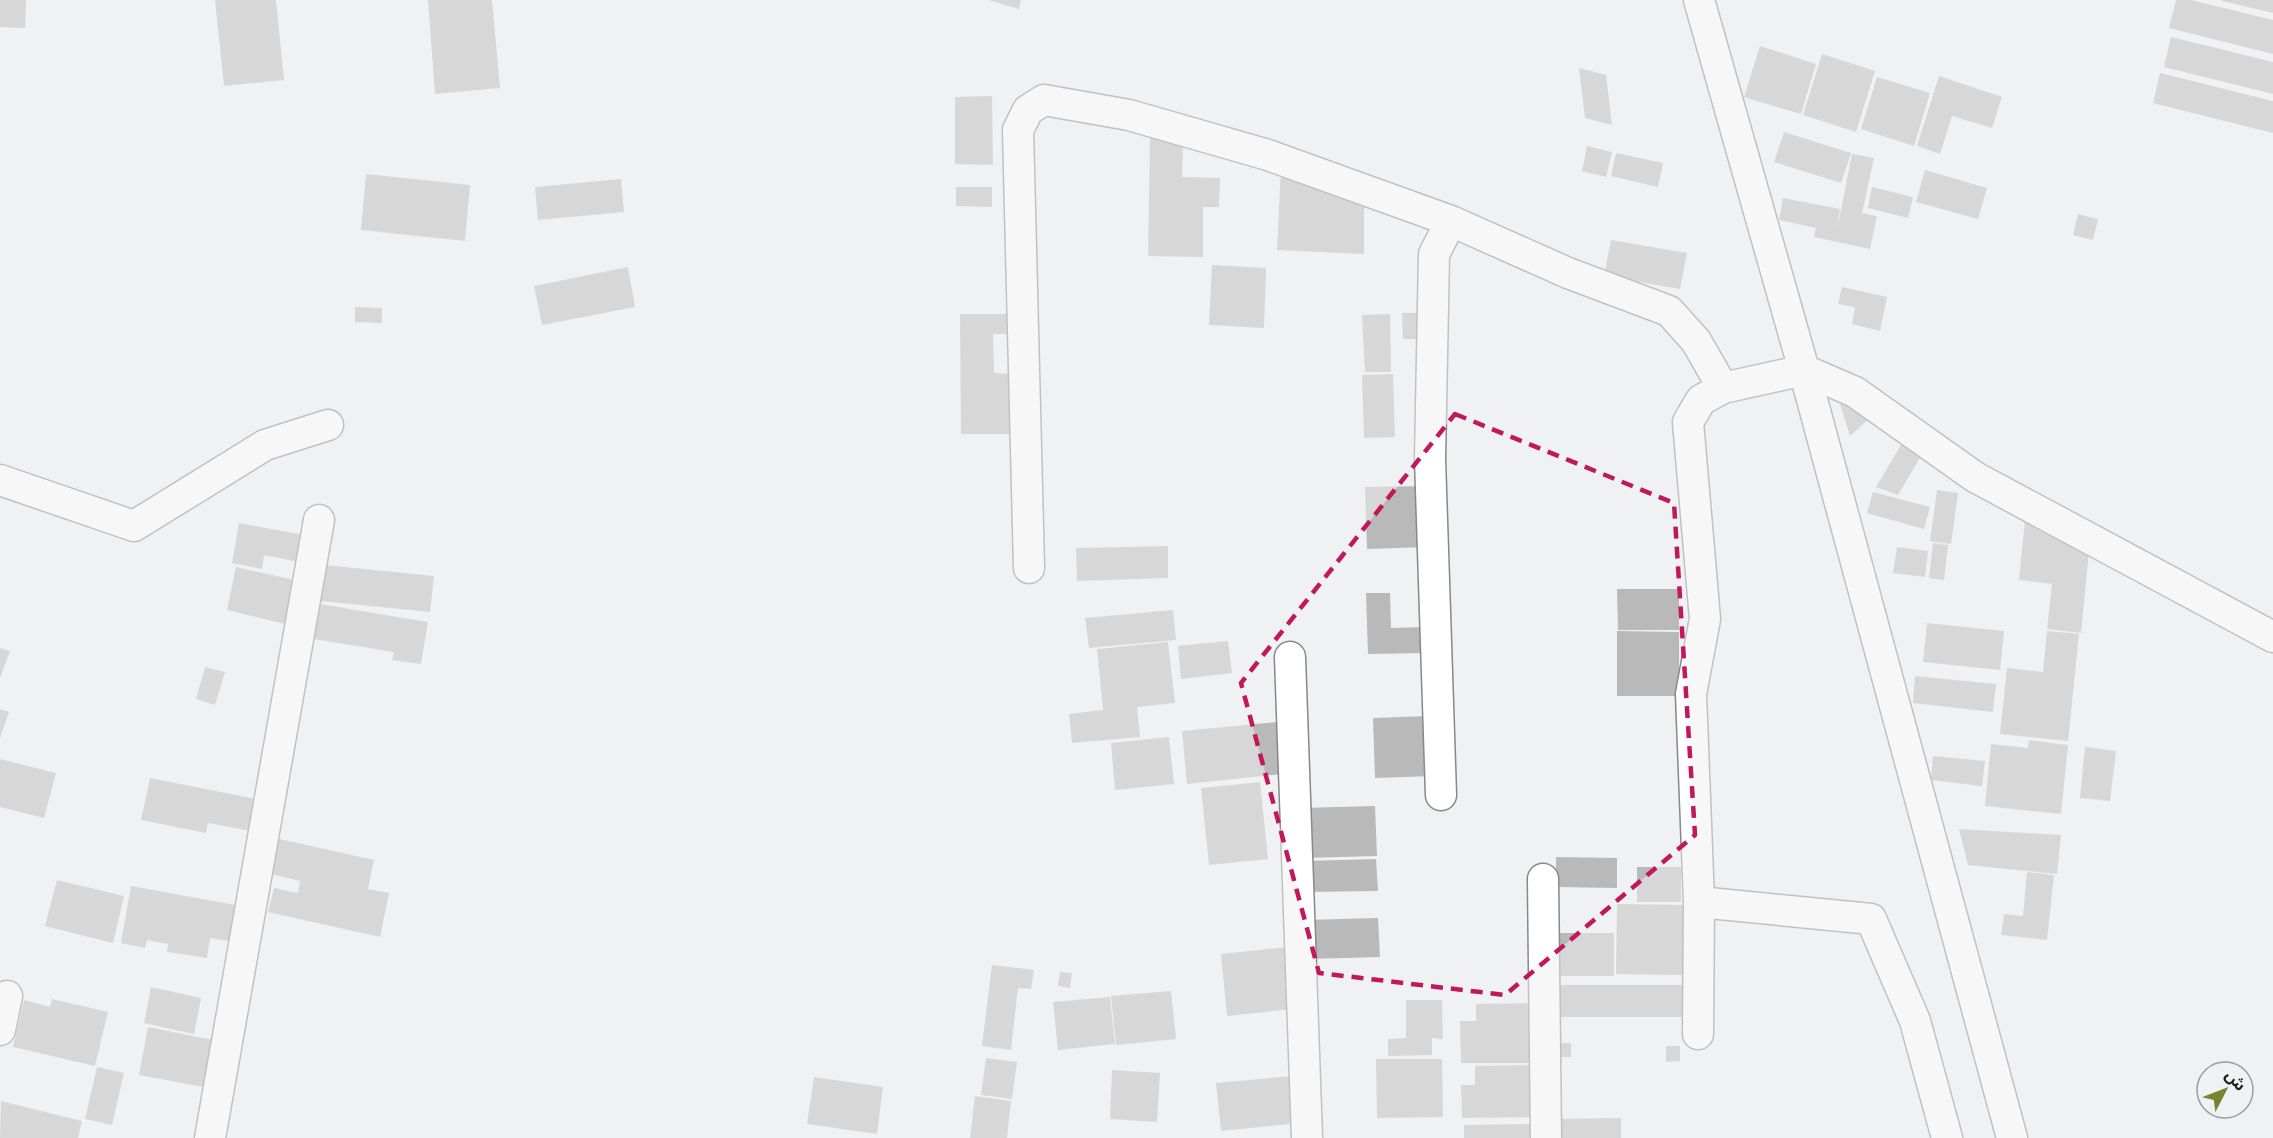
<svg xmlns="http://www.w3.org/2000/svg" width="2273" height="1138" viewBox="0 0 2273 1138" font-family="'Source Sans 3','Noto Sans Arabic',sans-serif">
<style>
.building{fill:#bab9b9}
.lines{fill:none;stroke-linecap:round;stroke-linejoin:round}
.minor-casing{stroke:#878888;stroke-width:33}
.minor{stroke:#fff;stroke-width:30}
.marked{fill:none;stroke:#c2185b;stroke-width:4.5;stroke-dasharray:12 8;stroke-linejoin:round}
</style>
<rect width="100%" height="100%" fill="#f0f1f2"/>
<path class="building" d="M0,0H26L25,28L0,27Z
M215,0H276L284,80L224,86Z
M428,0H492L500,88L435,94Z
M988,0H1021L1019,9Z
M2176,0H2191L2273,20V54L2169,28Z
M2222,0H2273V13L2222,1Z
M2171,37L2273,62V94L2164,67Z
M1760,46L1816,64L1801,114L1744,97Z
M1822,54L1875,71L1856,132L1803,115Z
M1579,68L1606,75L1612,125L1585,118Z
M2160,73L2273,101V133L2153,103Z
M1939,76L2002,97L1992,128L1952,116L1940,154L1917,146Z
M1877,77L1930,93L1914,146L1861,129Z
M992,96L993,165L955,164V97Z
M1784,132L1851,153L1841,183L1774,162Z
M1150,138L1183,143L1182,177L1220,178L1219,207H1203V257L1148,256Z
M1587,146L1612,152L1606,177L1582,171Z
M1616,153L1663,163L1658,187L1611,176Z
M1852,154L1874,158L1862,213L1877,216L1870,249L1814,237L1816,228L1779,220L1783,198L1840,209L1837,230Z
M1281,167L1364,196V254L1277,250Z
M1925,170L1987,188L1978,219L1916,202Z
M366,174L470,185L465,241L361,230Z
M621,179L624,212L538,220L535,187Z
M956,187H992V207L956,206Z
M1872,187L1913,197L1908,218L1868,208Z
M2078,214L2098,219L2093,240L2073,235Z
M1611,240L1687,253L1680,289L1604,276Z
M1212,265L1266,268L1264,328L1209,325Z
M628,267L635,307L542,325L534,286Z
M1842,287L1887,297L1880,331L1852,324L1855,307L1838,304Z
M355,307L382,308V323L355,322Z
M1402,313H1420L1421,339H1403Z
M960,314H1008V334H993L994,373L1016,374V434H961Z
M1390,314L1391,372H1365L1362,315Z
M1393,374L1395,437L1364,438L1362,375Z
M1842,397L1870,418L1850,436L1839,401Z
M1901,445L1921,456L1898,495L1876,487Z
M1426,486L1428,547L1367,549L1365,487Z
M1937,490L1958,493L1951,544L1930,541Z
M1873,492L1930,507L1924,529L1867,513Z
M2025,520L2089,551L2081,633L2047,629L2052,584L2019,580Z
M239,523L304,535L299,562L264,555L262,569L232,563Z
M1933,543L1948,545L1944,580L1929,578Z
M1168,546V578L1077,581L1076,548Z
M1897,547L1928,551L1925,577L1893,573Z
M325,565L434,576L430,612L321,601Z
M236,567L300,581L290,625L227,610Z
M1617,589H1679V630H1618Z
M1366,593H1390L1391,628L1426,627L1427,653L1368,654Z
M314,603L428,622L421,664L392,660L394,652L308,638Z
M1173,610L1176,640L1089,648L1085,618Z
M1927,623L2004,631L2000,670L1923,662Z
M1617,631L1679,632V696H1617Z
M2047,631L2079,634L2068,741L2000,734L2007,668L2043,672Z
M1228,641L1232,673L1181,679L1178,646Z
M1168,642L1175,703L1137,707L1140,737L1072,743L1069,714L1103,710L1097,649Z
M0,648L10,651L0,678Z
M205,667L225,672L215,705L196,699Z
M1915,676L1996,684L1993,712L1913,703Z
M0,709L9,712L0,738Z
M1430,716L1432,776L1375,778L1373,718Z
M1277,722L1282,774L1187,784L1182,731Z
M1169,737L1174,784L1115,790L1111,743Z
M2029,740L2068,745L2061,814L1985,806L1991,744L2028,748Z
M2085,747L2116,751L2110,801L2080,798Z
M1933,756L1985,761L1982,786L1931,780Z
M0,759L56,773L44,818L0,807Z
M150,778L256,799L251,831L208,823L206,833L141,820Z
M1260,782L1268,859L1209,865L1201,788Z
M1375,806L1377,856L1304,858L1302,808Z
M1959,829L2061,835L2057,874L1968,865Z
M275,838L374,860L368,889L389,893L380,937L268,912L274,888L298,893L300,881L267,873Z
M1556,857L1617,858V888L1556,887Z
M1376,859L1378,891L1305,892L1304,861Z
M1637,867H1681V902H1637Z
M2027,872L2054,875L2047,940L2001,935L2004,914L2023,916Z
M57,880L124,896L113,943L45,926Z
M131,886L241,906L235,942L210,938L207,958L167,952L168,944L147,940L145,948L121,943Z
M1617,904L1684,905L1683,975L1616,974Z
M1378,918L1380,957L1307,959L1305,920Z
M1553,933H1614V976H1553Z
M1286,947L1292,1009L1227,1016L1221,954Z
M992,965L1034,970L1031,989L1018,988L1011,1050L982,1046Z
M1060,972L1072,973L1070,988L1058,986Z
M1557,985H1683V1017H1557Z
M151,987L201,998L194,1034L144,1023Z
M1171,991L1176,1039L1116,1045L1111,996Z
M1110,997L1115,1044L1058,1050L1053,1002Z
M52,999L108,1012L95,1066L13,1047L24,1000L50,1007Z
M1406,1000H1442L1443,1039L1432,1038V1055L1388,1056V1039L1406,1038Z
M1535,1003L1536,1063H1461L1460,1021H1476V1004Z
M148,1027L218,1041L209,1088L139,1075Z
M1559,1043H1571V1057H1559Z
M1666,1046H1680V1061L1666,1062Z
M986,1058L1017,1062L1012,1099L981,1095Z
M1376,1059H1442L1443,1117L1377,1118Z
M1536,1065L1538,1117L1462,1118L1461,1085H1475V1066Z
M97,1067L124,1073L112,1125L85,1119Z
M1112,1070L1160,1073L1157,1122L1110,1119Z
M1293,1076L1298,1123L1221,1131L1216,1083Z
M814,1077L883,1087L877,1134L807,1124Z
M975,1096L1011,1101L1007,1138H970Z
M1,1101L82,1121L78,1138H0Z
M1621,1118V1138H1558V1119Z
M1532,1124V1138H1464V1125Z"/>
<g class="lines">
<defs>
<path id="minor" d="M1699,0L1804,370L2012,1138
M0,480L134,526L265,445L328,425
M1029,568L1018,130L1028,110L1044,100L1129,115L1268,155L1451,221L1568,273L1669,311L1696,341L1723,388
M1290,657L1307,1138
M1441,795L1430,459L1434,254L1451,221
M1543,879L1546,1138
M1699,902L1871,919L1915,1021L1947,1138
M0,1030L7,996
M1698,1034L1699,902L1691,694L1705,619L1688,422L1701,400L1723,388L1804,370L1855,392L1975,477L2273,637
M210,1138L319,520"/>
</defs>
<use href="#minor" class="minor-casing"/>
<use href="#minor" class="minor"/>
</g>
<path d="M0 0H2273V1138H0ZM1455,414L1674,503L1695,835L1505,995L1319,973L1241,683Z" fill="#f0f1f2" fill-opacity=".55" fill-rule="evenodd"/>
<path class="marked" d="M1455,414L1674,503L1695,835L1505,995L1319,973L1241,683Z"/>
<g transform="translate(2225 1090) rotate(48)"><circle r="28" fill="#f0f1f2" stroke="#9c9d9e" stroke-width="1.5"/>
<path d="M0-4.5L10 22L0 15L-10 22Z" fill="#798431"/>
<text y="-9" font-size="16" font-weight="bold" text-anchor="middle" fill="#1f2020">ش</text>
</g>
</svg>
